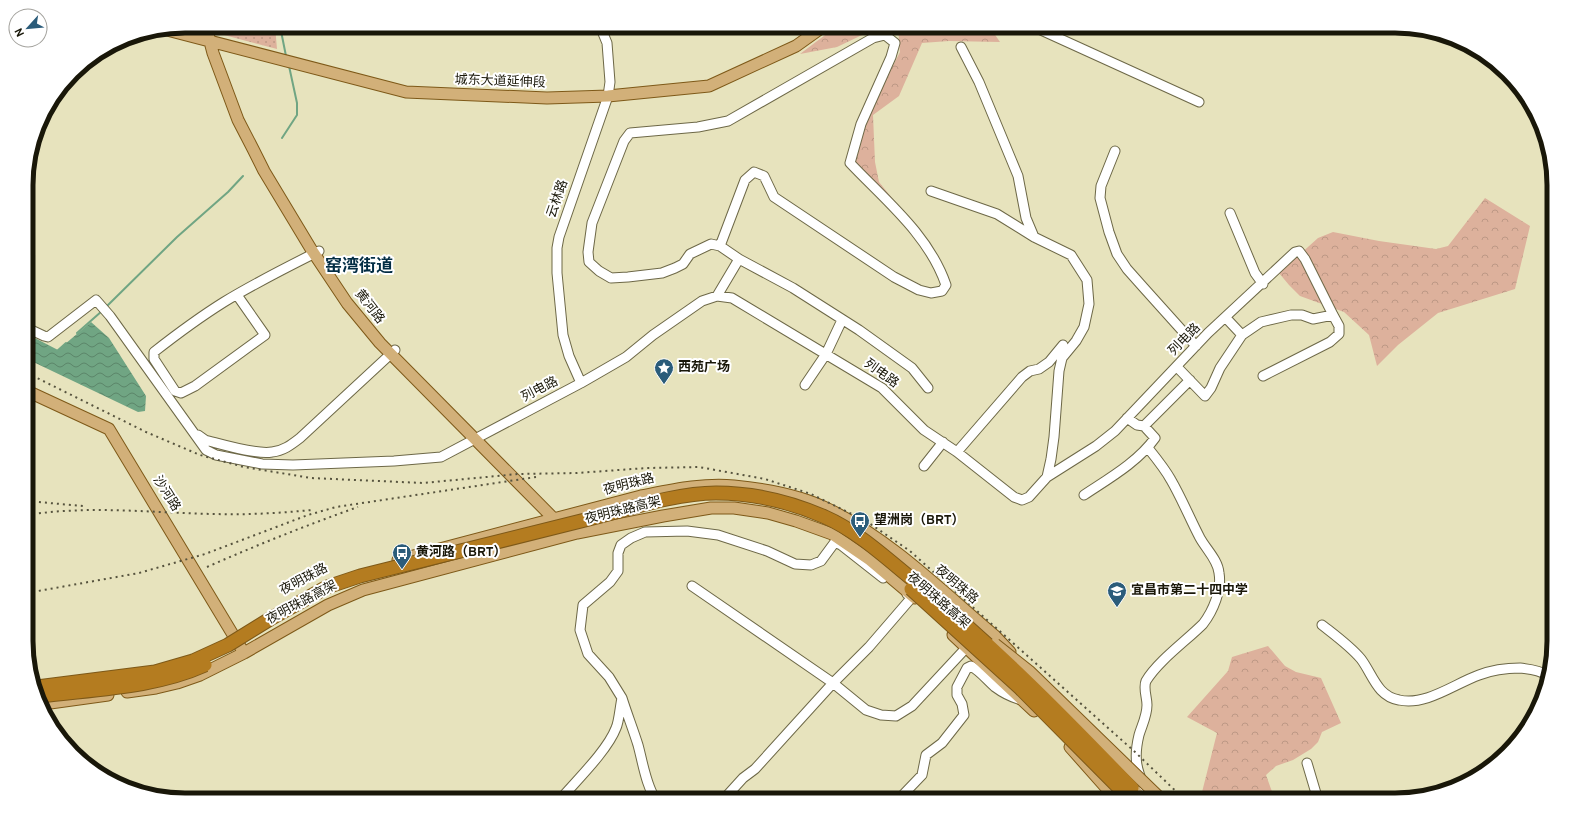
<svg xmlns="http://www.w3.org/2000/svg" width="1580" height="826" viewBox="0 0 1580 826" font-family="Overpass,'Noto Sans SC',sans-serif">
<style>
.forest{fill:url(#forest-crowns)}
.park{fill:url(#park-dots)}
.water{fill:url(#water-waves)}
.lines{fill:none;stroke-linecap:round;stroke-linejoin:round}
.stream{stroke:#70a583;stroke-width:2}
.minor-casing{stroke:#6d6847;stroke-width:11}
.major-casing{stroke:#7e5918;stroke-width:13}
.minor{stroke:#fff;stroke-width:9}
.major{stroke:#d2b079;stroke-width:11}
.rail{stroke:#56533e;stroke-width:2;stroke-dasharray:2 4;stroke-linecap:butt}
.major-bridge-casing{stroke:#7e5918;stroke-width:13;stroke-linecap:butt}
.highway-bridge-casing{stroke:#7e5918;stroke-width:15;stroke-linecap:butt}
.major-bridge{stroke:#d2b079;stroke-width:11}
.highway-bridge{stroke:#b47c20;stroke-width:13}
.labels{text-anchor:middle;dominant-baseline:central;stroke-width:4;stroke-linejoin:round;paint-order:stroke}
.street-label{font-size:13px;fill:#191709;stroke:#fff}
.poi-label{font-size:13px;font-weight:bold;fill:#191709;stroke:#fff;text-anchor:start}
.district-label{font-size:17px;font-weight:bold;fill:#032d44;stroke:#fff}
.rim{fill:none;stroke:#191709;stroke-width:5}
</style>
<defs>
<pattern id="forest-crowns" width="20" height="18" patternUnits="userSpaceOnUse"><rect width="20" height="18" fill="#ddb19c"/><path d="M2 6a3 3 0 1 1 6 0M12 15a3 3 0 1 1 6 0" fill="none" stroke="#bd9885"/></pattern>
<pattern id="park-dots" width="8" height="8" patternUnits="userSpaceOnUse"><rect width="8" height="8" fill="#ddb19c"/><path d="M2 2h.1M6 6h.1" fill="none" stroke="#bd9885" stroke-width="1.8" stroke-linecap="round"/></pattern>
<pattern id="water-waves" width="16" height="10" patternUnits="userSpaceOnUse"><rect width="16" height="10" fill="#70a583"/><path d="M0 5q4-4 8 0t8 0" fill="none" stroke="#5b8569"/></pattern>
</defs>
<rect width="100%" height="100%" fill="#e7e3bd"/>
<path class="forest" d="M837,26H881L837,47L800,54Z
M891,26H989L1000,42L949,41L922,43L899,96L873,115L875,162L879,182L909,219L854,172L861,128L900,52L898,28Z
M1485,198L1530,226L1515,289L1438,313L1398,345L1377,366L1369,335L1344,312L1300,296L1289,285L1279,273L1318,238L1333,232L1379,241L1436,249L1448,246Z
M1268,646L1285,666L1296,672L1321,678L1341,723L1322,732L1318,742L1311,749L1293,760L1276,766L1266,775L1275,800H1200L1217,733L1187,717L1228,671L1232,657Z"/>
<path class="park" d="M223,26H275L277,49L224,35Z"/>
<path class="water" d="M91,322L109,338L146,396L145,411L138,412L27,359V334L58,350Z"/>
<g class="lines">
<path class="stream" d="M280,26L286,56
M282,138L297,115V103L289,66
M105,308L177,237L228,192L243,176
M77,333L102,311
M56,352L66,343"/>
<defs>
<path id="minor" d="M1032,26L1199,102
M961,47L979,82L1018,176L1026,218L1034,237
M1115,151L1101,186L1100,198L1109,232L1117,254L1127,269L1143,287L1196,346
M931,191L997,214L1034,237L1071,255L1087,280L1089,304L1084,327L1076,341L1062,358L1059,371L1054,437L1051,459L1047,477
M1230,213L1255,273L1263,284
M720,246L745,180L754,172L764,176L774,197L894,277L919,290L931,293L942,291L946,285C929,235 885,200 850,163L861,124L891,57L895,43L885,35L873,38L728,121L698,127L630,133L624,141L592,223L588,252L589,262L599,271L611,278L628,277L662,273L675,268L683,264L690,254L711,244L720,246L739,259L793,288L859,330L912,368L928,388
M237,295L265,335L195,386L181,393L175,391L154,359V352C177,334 200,317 224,302C255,283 287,267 319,251
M717,296L739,259
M1226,318L1242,335
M27,328L44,336L48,337L96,300L110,316L206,450L216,455L262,464L293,465L394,461L441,457L581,383L626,357L653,335L702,301L717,296L732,298L882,388L924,430L957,452L1014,497L1022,500L1029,497L1047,477L1096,446L1115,431L1208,333L1295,252L1299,251L1305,259L1333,315L1339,326V334L1330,342L1263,376
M1177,367L1205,396L1211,388L1220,368L1242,335L1261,322L1291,315H1302L1313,319L1333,315
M581,383L569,356L563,335L557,273V248L559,237L608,96L610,82L607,43L600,26
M805,385L826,354L842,320
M1144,426L1190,380
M198,435L205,440C221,444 256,455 272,452C283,451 291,445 300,438L395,350
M1148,448C1156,458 1165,469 1171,480C1182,499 1190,519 1200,538C1206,549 1218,560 1219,573C1222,590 1213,611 1203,624C1186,641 1158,661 1146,681C1143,688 1147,697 1147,705C1147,716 1142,725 1139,735C1132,764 1139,773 1149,800
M957,452L1022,377L1030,371L1039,369L1049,362L1063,345
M924,466L943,442
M1084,495C1108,479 1138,462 1155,438L1144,426L1137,425L1127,418
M692,586L833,683L866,710L881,715L896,716L912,706L966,648
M1322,625C1336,636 1350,646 1361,659C1373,675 1377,696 1399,700C1426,706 1454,684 1479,675C1492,670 1506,668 1520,668C1528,669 1540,670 1546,675
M622,698C627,714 633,729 638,745C642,759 647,791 657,800
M1307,763L1318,800
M565,794C580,777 608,749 616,728C619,722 620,707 622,698L609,677L588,654L580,630L583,605L610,582L618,571V553L621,545L631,538L645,532L687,531L718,535L767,551L795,564L811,565L821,561L835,542L841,545L883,578
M723,800L743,778L755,769L833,683L869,647L913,596L907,594
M898,800L922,775L926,755L942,743L964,715L962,704L957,695V687L967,668L971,666C980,671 987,680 995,687C1003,693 1011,697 1021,700"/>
<path id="major" d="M207,26L208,34L213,53L238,120L253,149L264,171L311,249L347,303L380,343L558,523
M167,30L406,92L547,98L608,96L709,86L796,46L824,26
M27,391L109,429L244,653
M398,560L641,496C672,490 703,483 734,486C766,489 801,495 830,510C891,540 944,593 995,636L1010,652
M953,635L1034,711
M127,692L156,688L177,683L200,675L244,653L328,605L363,590L577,533L663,516L711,508H734L768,513L796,521L832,534L870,560L915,598
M43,704L108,695
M1070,747L1117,800
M1127,782L1143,800"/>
</defs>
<use href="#minor" class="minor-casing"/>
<use href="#major" class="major-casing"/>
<use href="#minor" class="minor"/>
<use href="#major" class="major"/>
<path class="rail" d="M27,373L146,432L200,455L244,467L311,478L423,483L518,474L577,473L647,468L699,467L765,479L811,494L866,521L910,551L1135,752L1185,800
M27,501L83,506
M27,515C90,505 152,513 215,514C248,515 280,513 312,510
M207,567C257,545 307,525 358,507
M27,593L139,573L205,554L308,515L336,507L536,477"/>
<defs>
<path id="major-bridge" d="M995,644L1029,671L1162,800"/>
<path id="highway-bridge" d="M911,589L1020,688L1131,800
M37,687L155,672L193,661L228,645L270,619L327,587L360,576C435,557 510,539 585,520C626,510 675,493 716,493C754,493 791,502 825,517C857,531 885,557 912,579C991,643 1062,715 1132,788
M40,696C95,689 154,688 205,665"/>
</defs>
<use href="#major-bridge" class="major-bridge-casing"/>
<use href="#highway-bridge" class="highway-bridge-casing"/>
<use href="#major-bridge" class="major-bridge"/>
<use href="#highway-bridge" class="highway-bridge"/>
</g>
<defs>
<symbol id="sight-pin" viewBox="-11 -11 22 30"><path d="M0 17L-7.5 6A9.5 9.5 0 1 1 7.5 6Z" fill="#2b5c7a" stroke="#fff"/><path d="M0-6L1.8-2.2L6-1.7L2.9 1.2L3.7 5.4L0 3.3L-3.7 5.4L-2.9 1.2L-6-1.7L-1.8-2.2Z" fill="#fff"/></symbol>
<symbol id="bus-pin" viewBox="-11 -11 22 30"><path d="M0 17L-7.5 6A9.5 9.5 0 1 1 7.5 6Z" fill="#2b5c7a" stroke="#fff"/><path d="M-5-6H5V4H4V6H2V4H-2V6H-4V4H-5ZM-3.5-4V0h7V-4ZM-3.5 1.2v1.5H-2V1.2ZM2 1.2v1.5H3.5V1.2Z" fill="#fff"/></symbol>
<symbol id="school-pin" viewBox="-11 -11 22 30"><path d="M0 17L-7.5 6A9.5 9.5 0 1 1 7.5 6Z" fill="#2b5c7a" stroke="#fff"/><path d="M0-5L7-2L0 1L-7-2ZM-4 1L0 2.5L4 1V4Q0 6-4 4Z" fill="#fff"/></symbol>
</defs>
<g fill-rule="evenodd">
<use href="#sight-pin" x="653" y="357" width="22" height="30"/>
<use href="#bus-pin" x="849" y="510" width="22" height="30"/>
<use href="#bus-pin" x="391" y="542" width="22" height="30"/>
<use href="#school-pin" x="1106" y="580" width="22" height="30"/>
</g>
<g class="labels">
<g class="street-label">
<text transform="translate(500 82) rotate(2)">城东大道延伸段</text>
<text transform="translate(558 199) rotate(-71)">云林路</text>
<text transform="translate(369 307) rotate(52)">黄河路</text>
<text transform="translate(1185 340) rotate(-46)">列电路</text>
<text transform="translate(881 374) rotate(36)">列电路</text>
<text transform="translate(540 390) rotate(-27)">列电路</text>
<text transform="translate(629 485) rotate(-14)">夜明珠路</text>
<text transform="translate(166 494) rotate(58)">沙河路</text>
<text transform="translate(623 511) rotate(-14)">夜明珠路高架</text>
<text transform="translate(304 580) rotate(-28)">夜明珠路</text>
<text transform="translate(956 585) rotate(40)">夜明珠路</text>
<text transform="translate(938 601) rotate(41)">夜明珠路高架</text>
<text transform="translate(302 603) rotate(-28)">夜明珠路高架</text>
</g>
<g class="poi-label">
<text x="678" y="368">西苑广场</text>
<text x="874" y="521">望洲岗（BRT）</text>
<text x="416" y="553">黄河路（BRT）</text>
<text x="1131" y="591">宜昌市第二十四中学</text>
</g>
<g class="district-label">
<text x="359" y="267">窑湾街道</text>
</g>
</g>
<path d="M0 0H1580V826H0ZM185 33H1395A152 152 0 0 1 1547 185V641A152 152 0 0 1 1395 793H185A152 152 0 0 1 33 641V185A152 152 0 0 1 185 33Z" fill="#fff" fill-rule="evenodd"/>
<path class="rim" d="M185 33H1395A152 152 0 0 1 1547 185V641A152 152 0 0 1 1395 793H185A152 152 0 0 1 33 641V185A152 152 0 0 1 185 33Z"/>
<g transform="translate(28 28) rotate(243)"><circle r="19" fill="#ffffff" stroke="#a3a29d"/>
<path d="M0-3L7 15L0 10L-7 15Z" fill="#2b5c7a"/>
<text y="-6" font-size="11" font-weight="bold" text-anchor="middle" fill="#191709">N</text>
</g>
</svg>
